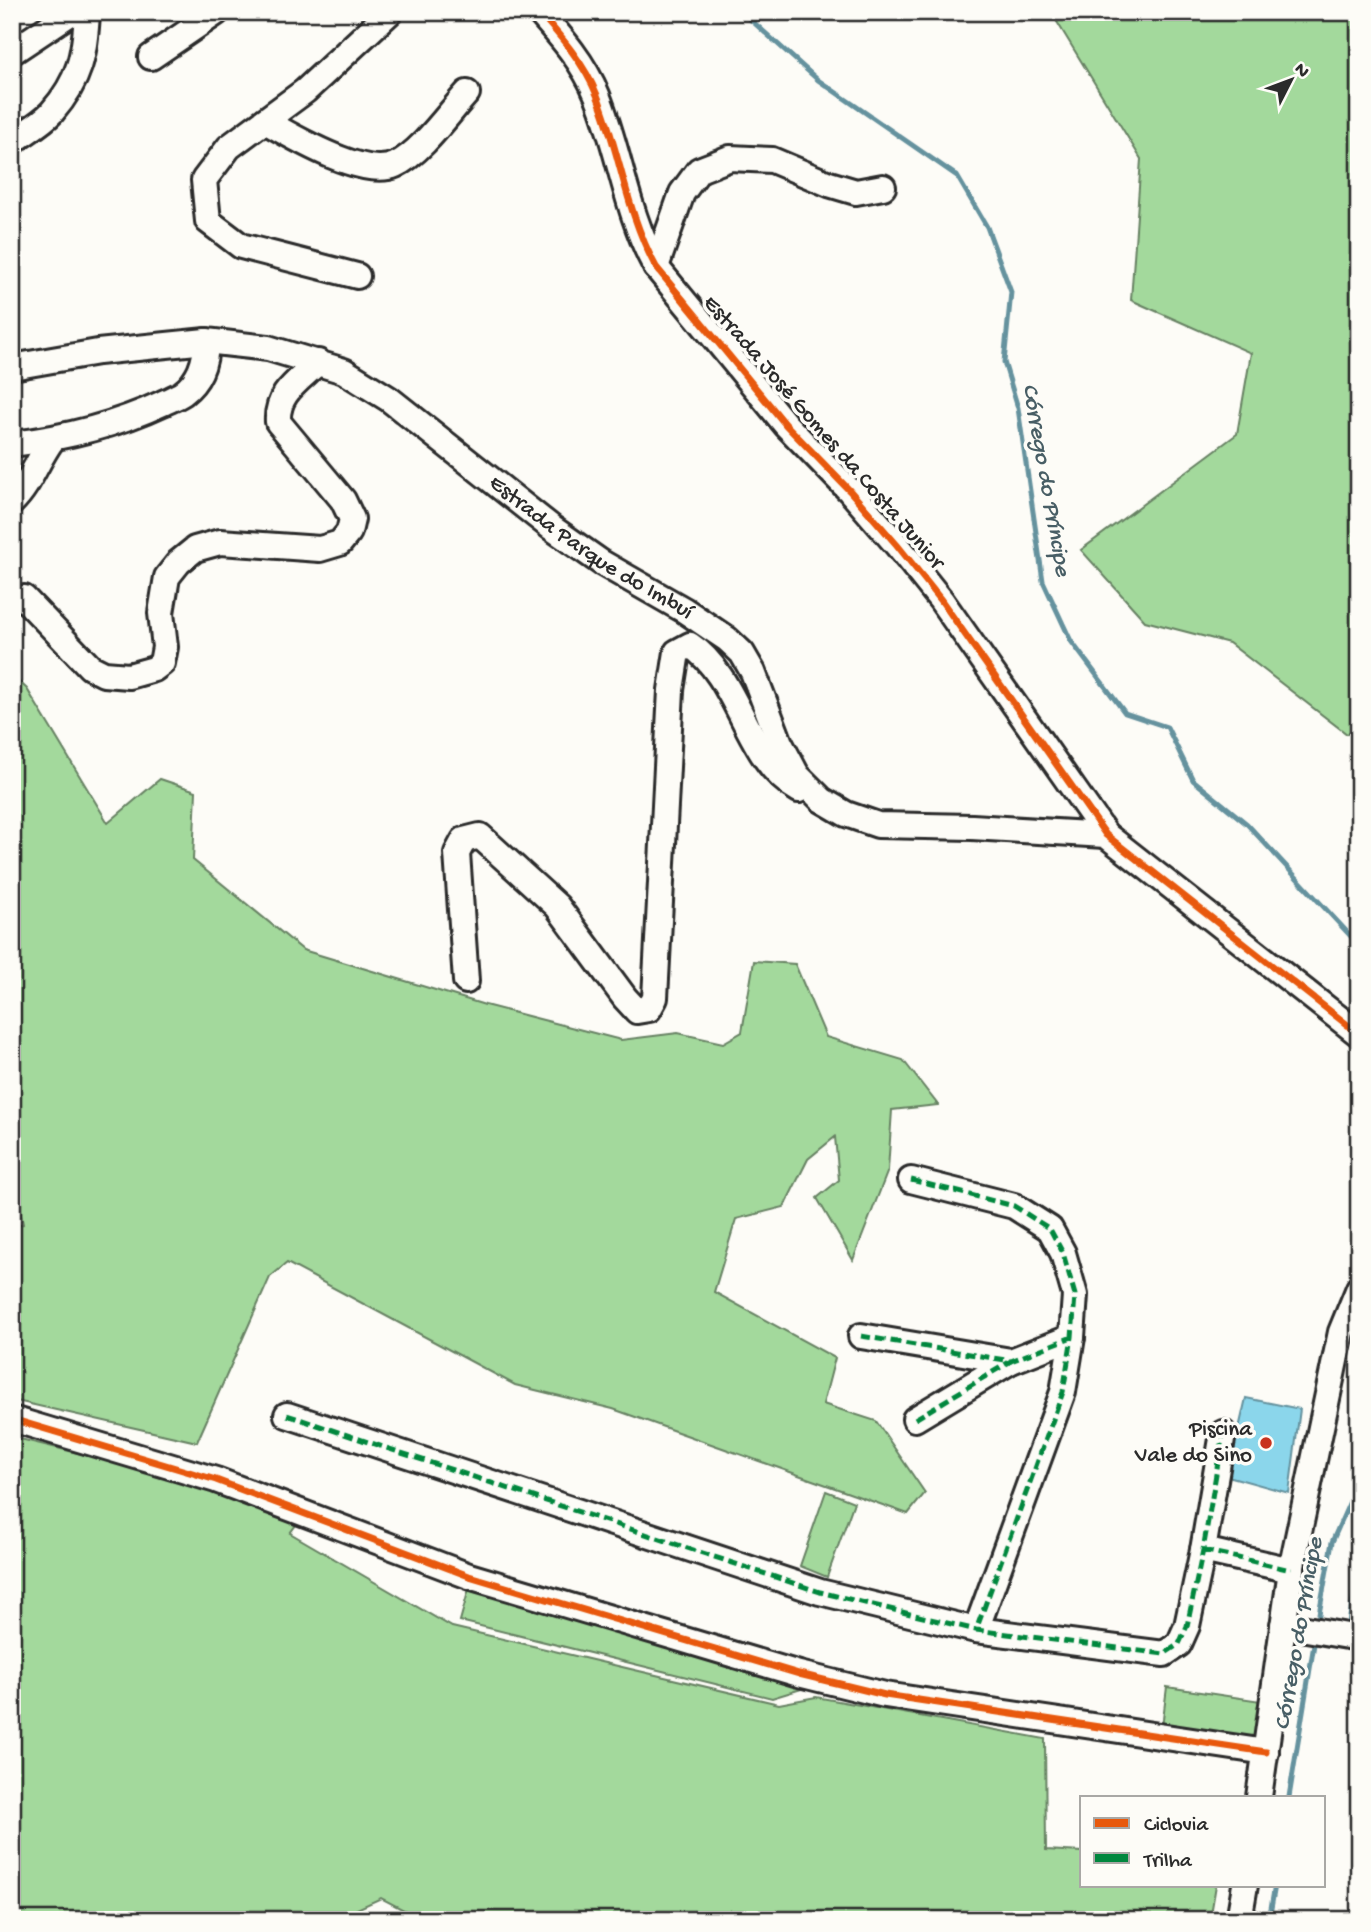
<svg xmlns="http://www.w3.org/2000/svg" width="1371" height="1932" viewBox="0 0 1371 1932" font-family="'Gochi Hand',sans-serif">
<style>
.green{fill:#a3d99c;stroke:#678264;stroke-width:2}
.water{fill:#8bd6eb;stroke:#65929e;stroke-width:2}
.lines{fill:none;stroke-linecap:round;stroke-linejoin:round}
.stream{stroke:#65929e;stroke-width:5}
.minor-casing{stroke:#2b2b2b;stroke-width:30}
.minor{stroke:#fdfcf7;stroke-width:24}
.quiet{stroke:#00873e;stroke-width:5;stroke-dasharray:10 5;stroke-linecap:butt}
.cycleway-casing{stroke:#fdfcf7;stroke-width:11}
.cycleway{stroke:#e8590c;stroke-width:7}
.poi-dot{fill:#c8321e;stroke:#fdfcf7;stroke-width:2.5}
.labels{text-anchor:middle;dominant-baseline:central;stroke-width:7;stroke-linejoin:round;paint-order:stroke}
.street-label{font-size:23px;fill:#2b2b2b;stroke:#fdfcf7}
.poi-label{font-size:23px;fill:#2b2b2b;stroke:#fdfcf7;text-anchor:end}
.water-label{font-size:24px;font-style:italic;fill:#485e65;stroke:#fdfcf7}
</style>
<rect width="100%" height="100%" fill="#fdfcf7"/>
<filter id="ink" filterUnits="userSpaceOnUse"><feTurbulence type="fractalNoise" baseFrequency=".0143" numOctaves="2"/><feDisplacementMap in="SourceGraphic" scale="14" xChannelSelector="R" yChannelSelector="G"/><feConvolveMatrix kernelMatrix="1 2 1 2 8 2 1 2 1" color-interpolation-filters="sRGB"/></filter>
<g filter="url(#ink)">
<path class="green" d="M1051,12H1359V729L1347,734L1229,643L1145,621L1081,550L1237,434L1251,353L1131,300L1141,159Z
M12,675L27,689L108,823L160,779L196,791L193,860L303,950L485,1005L621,1040L678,1033L723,1043L742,1032L754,961L795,964L826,1037L903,1060L938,1105L892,1110L888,1170L853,1260L817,1198L839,1180L835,1137L808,1159L784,1207L736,1219L714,1292L835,1358L823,1404L876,1421L925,1493L908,1514L613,1409L515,1385L287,1263L270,1277L197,1442L12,1400V1228L23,1224L15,1187L12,1185Z
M12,1437L180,1478L302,1517L290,1533L452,1627L779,1704L816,1697L1045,1739L1046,1850L1082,1852V1885H1216L1210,1920H423L381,1898L333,1920H12Z
M826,1491L854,1502L827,1577L800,1566Z
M470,1585L808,1687L772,1698L460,1621Z
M1167,1687L1261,1701L1258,1744L1162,1727Z"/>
<path class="water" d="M1246,1398L1300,1409L1289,1493L1228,1476Z
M1359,1555V1622L1348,1620Z"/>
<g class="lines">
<path class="stream" d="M742,12L818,80L957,176L987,227L1011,292L1004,362L1018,408L1043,581L1071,641L1125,713L1167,727L1193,780L1247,824L1359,945
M1317,1625L1332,1542L1359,1481
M1289,1797L1315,1638
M1269,1920L1275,1885"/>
<defs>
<g id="minor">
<path d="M539,12C562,38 584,63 597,95C620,152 626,212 656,267L786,425L850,491L897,545L941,600L1106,835L1359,1034"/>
<path d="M12,52L72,12"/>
<path d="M151,57L217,12"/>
<path d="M265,121C293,137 363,179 395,165C421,153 448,114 467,93"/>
<path d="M12,142C25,132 41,124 52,112C80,80 85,54 87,12"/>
<path d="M656,267L682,193L699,170L730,158L772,160L829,184L856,192L883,187"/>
<path d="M357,276L241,246L208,221L204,180L229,147L305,91L390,12"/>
<path id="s1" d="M12,367L98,352L206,341L268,348L344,371L389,399L552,528L602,563L684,610L727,639L742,653L753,672L780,743L797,775L822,800L846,814L878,825L972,827L1106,835"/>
<path d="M12,444C64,438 116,425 163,403C169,400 177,397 183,393C200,380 206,362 206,341"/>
<path d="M12,502C30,485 37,460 52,440"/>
<path d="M24,598L90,667L104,674L129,676L154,669L162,663L165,647L161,613L167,577L179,562L195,549L220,542L320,549L340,543L349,532L352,519L343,500L278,422C276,393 299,381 318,362"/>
<path d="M466,981L457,853L464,840L480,836L557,906L625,998L637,1011L649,1009L655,998L671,690L677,652L690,645C740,678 746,761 799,790"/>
<path d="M911,1180L1014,1206L1050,1229L1063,1253L1075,1295L1072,1337L1063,1392L976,1630"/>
<path d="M861,1336L1011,1361L1072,1337"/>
<path d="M287,1415L820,1592L976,1630L1164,1654L1179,1644L1187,1626L1203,1550L1223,1433"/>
<path d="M12,1419L216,1480L469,1576L799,1674L885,1695L1266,1752"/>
<path d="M915,1419L1011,1361"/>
<path d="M1203,1550L1291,1570"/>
<path d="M1283,1625L1359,1638"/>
<path d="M1259,1797L1291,1570L1341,1332L1359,1288"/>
<path d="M1239,1920L1245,1885"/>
</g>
</defs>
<use href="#minor" class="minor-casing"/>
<use href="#minor" class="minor"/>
<path class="quiet" d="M911,1180L1014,1206L1050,1229L1063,1253L1075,1295L1072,1337L1063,1392L976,1630
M861,1336L1011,1361L1072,1337
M287,1415L820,1592L976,1630L1164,1654L1179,1644L1187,1626L1203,1550L1223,1433
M915,1419L1011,1361
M1203,1550L1291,1570"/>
<defs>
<path id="cycleway" d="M539,12C562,38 584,63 597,95C620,152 626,212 656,267L786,425L850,491L897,545L941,600L1106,835L1359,1034
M12,1419L216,1480L469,1576L799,1674L885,1695L1266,1752"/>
</defs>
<use href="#cycleway" class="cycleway-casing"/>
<use href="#cycleway" class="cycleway"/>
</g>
</g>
<circle class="poi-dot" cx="1266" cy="1443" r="7"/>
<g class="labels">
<g class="street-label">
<text transform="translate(823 433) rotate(49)">Estrada José Gomes da Costa Junior</text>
<text stroke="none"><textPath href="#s1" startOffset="642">Estrada Parque do Imbuí</textPath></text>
</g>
<g class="poi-label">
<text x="1252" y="1430">Piscina<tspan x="1252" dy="26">Vale do Sino</tspan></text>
</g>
<g class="water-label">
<text transform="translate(1045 480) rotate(80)">Córrego do Príncipe</text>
<text transform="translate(1300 1634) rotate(-80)">Córrego do Príncipe</text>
</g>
</g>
<rect width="1371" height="1932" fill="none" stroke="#fdfcf7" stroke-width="42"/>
<rect x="21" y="21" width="1329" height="1890" fill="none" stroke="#2b2b2b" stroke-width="2.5" filter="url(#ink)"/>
<rect x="1080" y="1796" width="245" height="91" fill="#fdfcf7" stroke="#a9a8a5" stroke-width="2"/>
<rect x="1094" y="1818" width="35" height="10" fill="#e8590c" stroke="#a9a8a5" stroke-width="2"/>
<text x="1144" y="1830" font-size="21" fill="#2b2b2b">Ciclovia</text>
<rect x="1094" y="1853" width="35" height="10" fill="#00873e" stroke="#a9a8a5" stroke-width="2"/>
<text x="1144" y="1866" font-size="21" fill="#2b2b2b">Trilha</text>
<g transform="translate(1291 80) rotate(48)" stroke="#fdfcf7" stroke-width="5" paint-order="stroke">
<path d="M0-5L12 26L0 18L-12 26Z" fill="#2b2b2b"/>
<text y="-10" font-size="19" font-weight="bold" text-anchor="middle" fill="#2b2b2b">N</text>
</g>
</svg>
